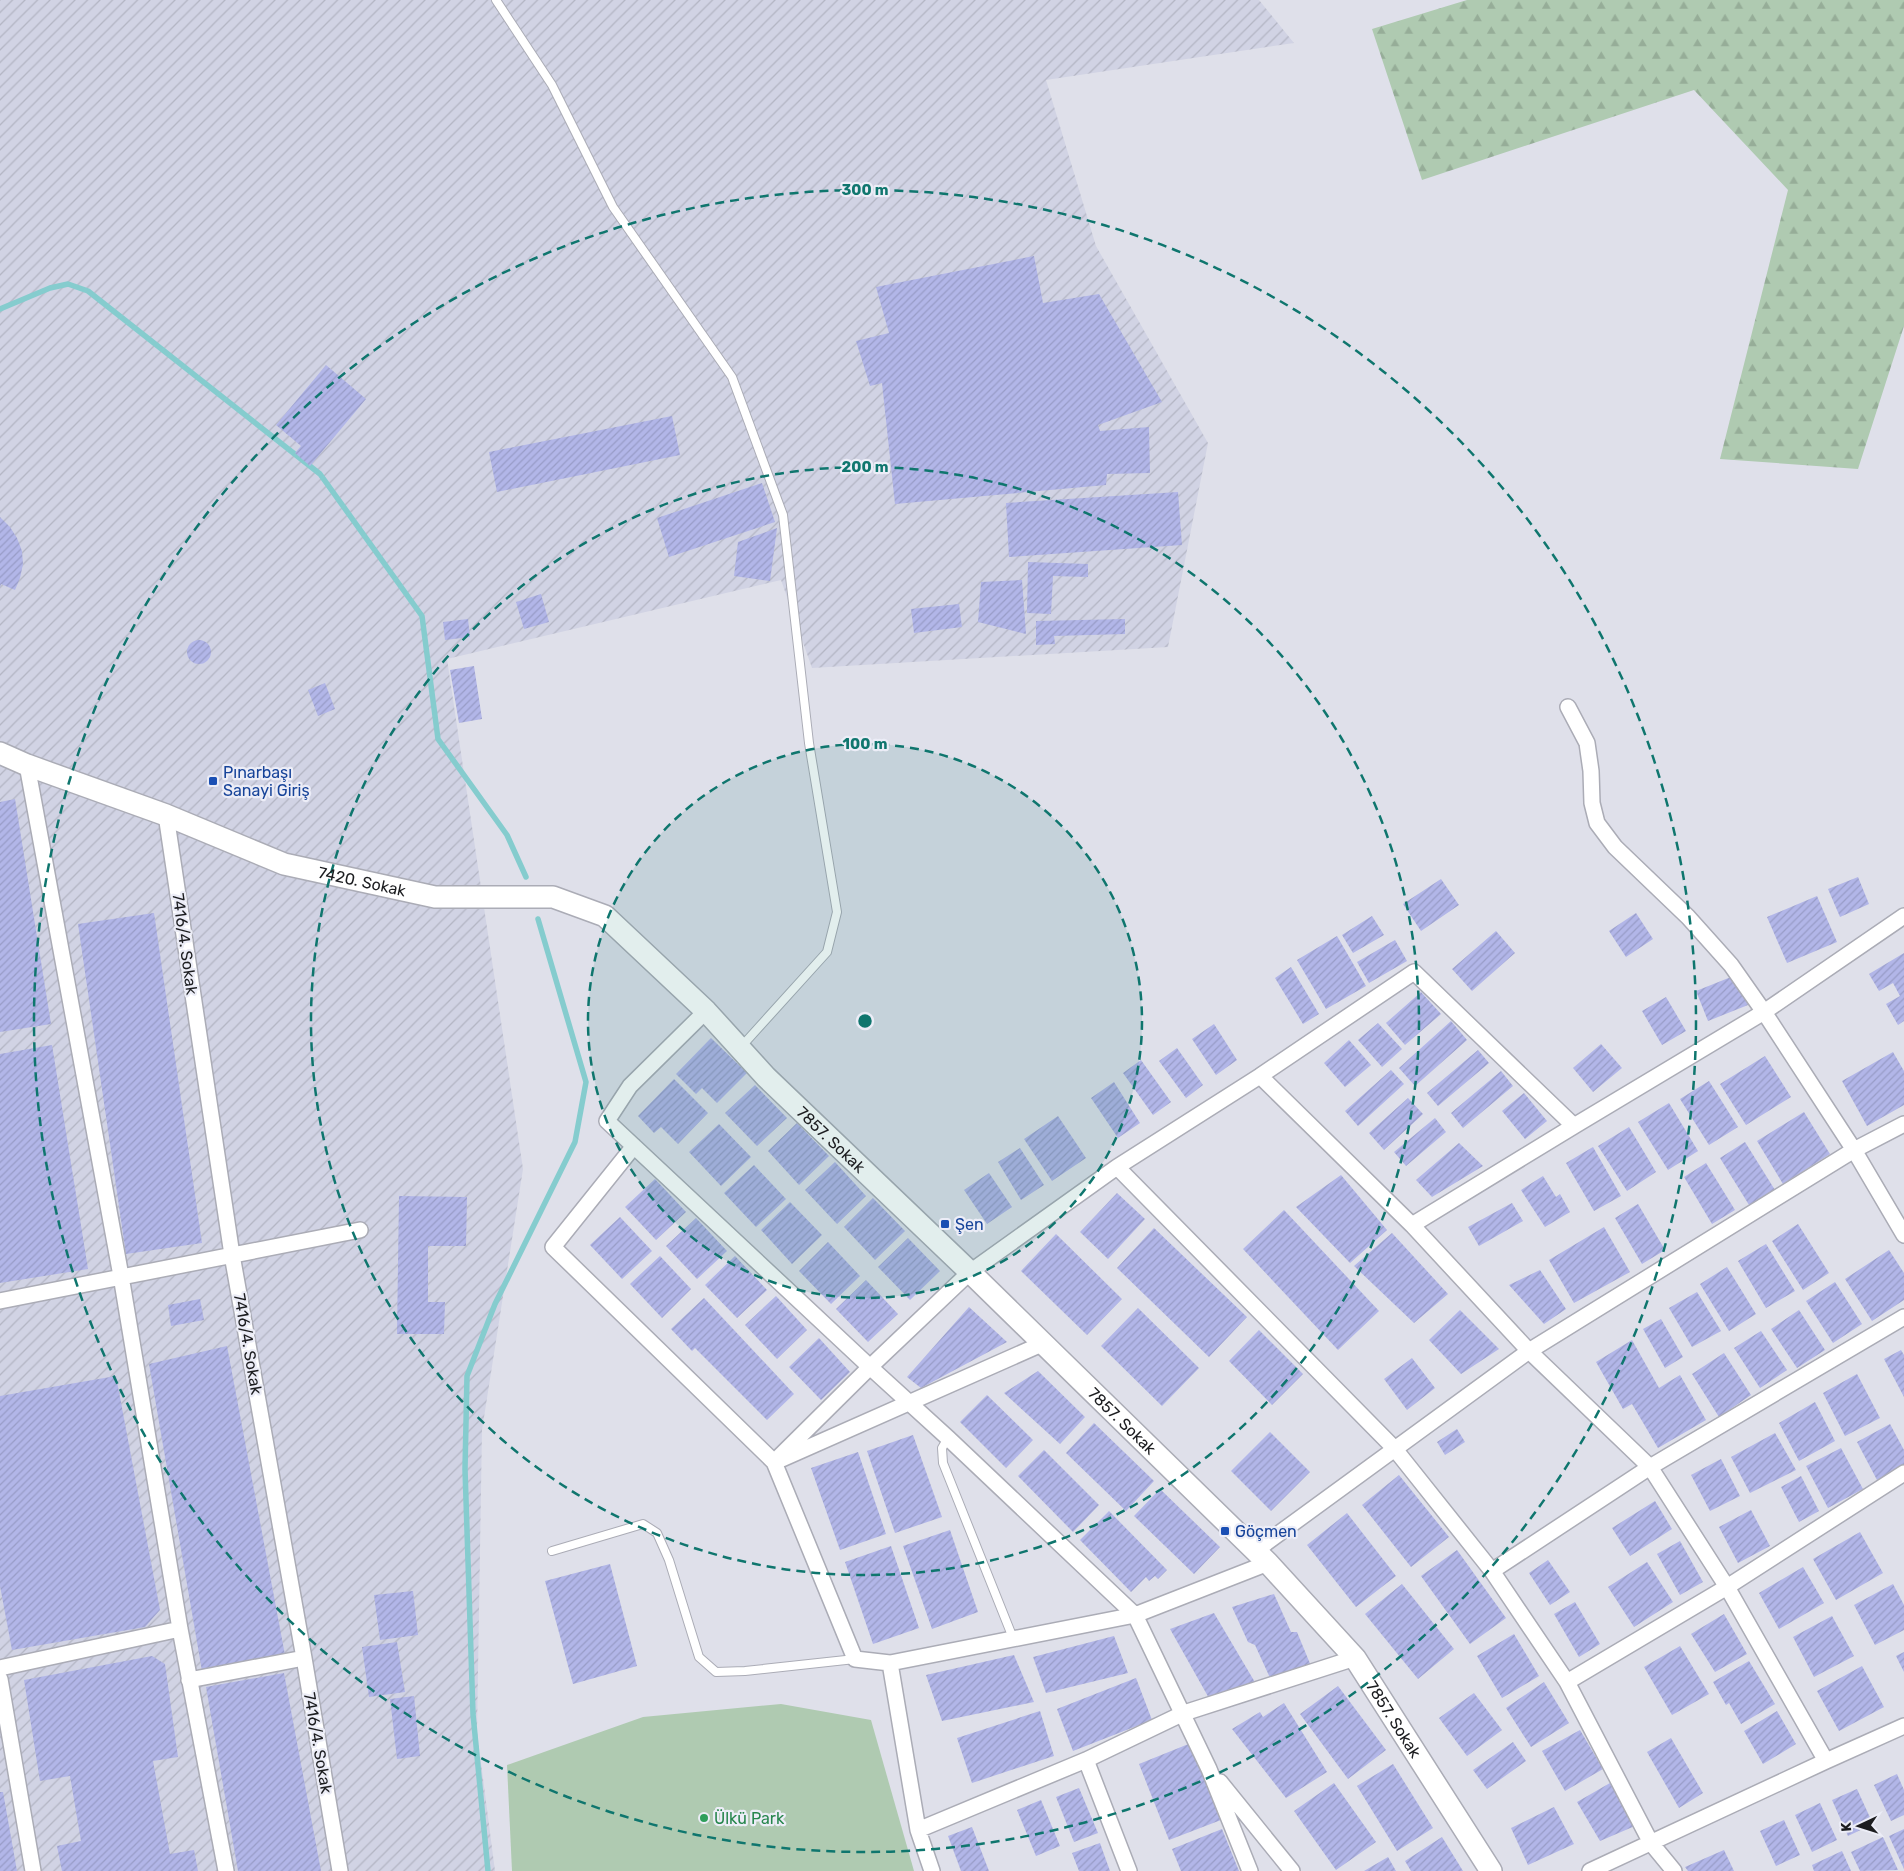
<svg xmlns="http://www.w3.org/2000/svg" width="1904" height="1871" viewBox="0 0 1904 1871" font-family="Rubik,sans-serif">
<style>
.industrial{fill:url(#industrial-furrows)}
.forest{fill:url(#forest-firs)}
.garden{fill:#afcab1}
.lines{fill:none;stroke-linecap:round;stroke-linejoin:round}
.stream{stroke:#85ccce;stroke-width:5.5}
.building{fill:url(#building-hatch)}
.lane-casing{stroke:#abacb6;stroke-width:10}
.street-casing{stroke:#abacb6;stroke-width:18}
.secondary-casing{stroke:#abacb6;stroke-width:24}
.lane{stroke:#fff;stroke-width:8}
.street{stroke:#fff;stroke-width:15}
.secondary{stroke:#fff;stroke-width:21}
.ring{fill:none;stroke:#0f766e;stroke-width:2.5;stroke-dasharray:9 6}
.transit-dot{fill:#1a4fb4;stroke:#ecedf7;stroke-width:2}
.leisure-dot{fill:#2e9e5b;stroke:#ecedf7;stroke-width:2}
.labels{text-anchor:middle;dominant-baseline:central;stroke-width:4.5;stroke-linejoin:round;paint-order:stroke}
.transit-label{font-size:16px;fill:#164399;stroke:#ecedf7;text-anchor:start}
.street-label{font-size:16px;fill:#1c1d20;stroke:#ecedf7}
.leisure-label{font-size:16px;fill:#27864d;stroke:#ecedf7;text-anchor:start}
.centre{fill:#0f766e;stroke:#ecedf7;stroke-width:2.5}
.ring-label{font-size:15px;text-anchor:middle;font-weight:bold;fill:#0f766e;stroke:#ecedf7;stroke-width:4.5;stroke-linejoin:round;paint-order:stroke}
</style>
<defs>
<pattern id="industrial-furrows" width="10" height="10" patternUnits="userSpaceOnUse" patternTransform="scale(1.25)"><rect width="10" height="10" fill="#d1d3e4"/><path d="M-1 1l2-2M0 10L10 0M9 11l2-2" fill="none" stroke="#b3b5c3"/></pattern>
<pattern id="forest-firs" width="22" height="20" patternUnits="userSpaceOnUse" patternTransform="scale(1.25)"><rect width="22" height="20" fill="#afcab1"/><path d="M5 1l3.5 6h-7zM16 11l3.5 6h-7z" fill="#96ad98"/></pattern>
<pattern id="building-hatch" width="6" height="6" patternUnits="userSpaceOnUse" patternTransform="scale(1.25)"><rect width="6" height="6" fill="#b2b6e8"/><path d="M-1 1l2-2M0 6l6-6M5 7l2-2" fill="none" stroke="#989cc7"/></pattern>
</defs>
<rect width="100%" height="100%" fill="#dfe0ea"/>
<path class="industrial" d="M0,0H1259L1294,43L1046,80L1096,246L1208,443L1168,647L812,668L781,580L447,659L523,1169L482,1430L477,1732L495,1871H0Z"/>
<path class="forest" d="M1467,0H1904V326L1858,469L1720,459L1788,190L1694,90L1422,180L1372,29Z"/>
<path class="garden" d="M781,1704L871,1720L914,1871H512L507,1765L643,1717Z"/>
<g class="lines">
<path class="stream" d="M0,309L50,288L68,284L88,291L320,474L422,616L438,739L507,835L526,877
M488,1871L473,1714L465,1469L467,1376L495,1304L575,1142L586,1082L538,919"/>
</g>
<path class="building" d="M1034,256L1043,303L1099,294L1162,402L1098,425L1100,431L1149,427L1150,473L1107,474L1106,485L895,504L882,383L870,386L856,341L889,333L876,287Z
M326,365L366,399L310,466L295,453L301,446L276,425Z
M672,416L680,455L497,492L489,452Z
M762,483L775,522L669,557L657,518Z
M1178,492L1182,545L1009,557L1006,503Z
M0,517L10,527L17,538L22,551L23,564L20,578L15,590L1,584L0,587Z
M777,528L770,581L734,576L738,542Z
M1028,562L1088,564V577L1053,576L1051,614L1027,613Z
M1022,580L1026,634L978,622L981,582Z
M541,594L549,622L524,629L516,602Z
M959,604L962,627L914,633L911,609Z
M468,619L470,637L445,640L443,622Z
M1125,619V634L1054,636L1055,644L1036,645V621Z
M187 652a12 12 0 1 1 24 0a12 12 0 1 1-24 0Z
M474,666L482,719L459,723L450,670Z
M325,683L335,709L318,716L308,690Z
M15,799L51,1024L0,1032V802Z
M1858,877L1869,904L1840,917L1828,889Z
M1441,879L1459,905L1421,931L1403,904Z
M1817,896L1837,942L1787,963L1767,917Z
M154,913L202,1243L126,1254L78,924Z
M1636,913L1653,939L1626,957L1609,931Z
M1372,916L1384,935L1353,953L1342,935Z
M1496,931L1515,953L1472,991L1452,969Z
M1337,936L1366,986L1326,1009L1297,960Z
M1395,940L1407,961L1369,983L1357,962Z
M1904,953V1021L1898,1025L1886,1004L1900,996L1893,983L1879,991L1869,974Z
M1291,967L1319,1014L1303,1024L1275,978Z
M1736,975L1748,1005L1708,1021L1696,991Z
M1421,992L1441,1014L1405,1045L1386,1023Z
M1666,997L1686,1031L1662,1045L1642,1011Z
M1451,1021L1467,1040L1415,1086L1399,1068Z
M1378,1023L1402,1049L1382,1067L1358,1040Z
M1214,1024L1237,1060L1216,1075L1192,1039Z
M711,1038L747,1073L717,1103L702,1088L696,1094L676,1074Z
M1349,1040L1371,1065L1345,1087L1324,1063Z
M1601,1044L1622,1068L1593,1092L1573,1068Z
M52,1045L88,1269L0,1283V1054Z
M1177,1048L1203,1085L1186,1098L1159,1061Z
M1478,1050L1489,1063L1438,1106L1427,1093Z
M1893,1052L1904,1071V1105L1867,1126L1842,1081Z
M1765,1056L1791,1097L1746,1125L1720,1084Z
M1141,1060L1171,1102L1153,1115L1123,1073Z
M1391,1070L1404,1084L1358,1126L1345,1111Z
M1501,1071L1513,1086L1463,1128L1451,1113Z
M674,1079L708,1113L678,1144L661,1127L654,1133L638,1116Z
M1709,1081L1738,1127L1709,1145L1680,1099Z
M1114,1082L1140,1123L1118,1138L1091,1098Z
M755,1085L787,1118L757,1146L725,1113Z
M1524,1093L1547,1121L1525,1139L1502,1111Z
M1408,1098L1423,1114L1384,1150L1369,1133Z
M1669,1103L1698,1151L1668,1170L1638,1122Z
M1804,1112L1830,1154L1783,1184L1757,1141Z
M1058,1116L1086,1158L1052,1181L1024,1139Z
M1435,1118L1446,1132L1406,1166L1394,1152Z
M797,1123L829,1156L799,1185L768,1151Z
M719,1124L751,1157L721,1186L689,1152Z
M1629,1127L1656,1172L1627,1191L1598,1146Z
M1745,1142L1775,1190L1749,1205L1720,1158Z
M1459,1143L1483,1166L1432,1197L1416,1180Z
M1593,1147L1621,1196L1594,1211L1566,1163Z
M1020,1148L1044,1185L1021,1200L998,1162Z
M835,1162L866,1196L837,1224L805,1190Z
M1706,1163L1735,1210L1712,1224L1684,1177Z
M754,1165L786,1199L756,1227L724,1193Z
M989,1173L1012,1207L987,1224L964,1190Z
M1341,1175L1387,1230L1350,1263L1296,1207Z
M1543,1176L1556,1197L1560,1194L1570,1212L1545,1227L1521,1190Z
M655,1179L686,1212L656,1240L625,1207Z
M1117,1193L1145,1219L1108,1259L1080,1232Z
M399,1196L467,1197L466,1246H428V1302H445L444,1334H397Z
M873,1198L905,1231L875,1260L844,1227Z
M790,1202L822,1235L792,1264L761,1230Z
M1512,1203L1523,1221L1479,1246L1468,1227Z
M1638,1204L1665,1250L1642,1264L1615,1218Z
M1284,1210L1379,1311L1338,1350L1243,1249Z
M620,1217L652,1251L622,1279L590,1245Z
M696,1218L727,1251L697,1279L666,1246Z
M1798,1224L1829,1273L1803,1290L1772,1241Z
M1604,1227L1630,1272L1574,1303L1549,1260Z
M1154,1228L1247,1317L1209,1357L1117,1268Z
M1392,1233L1448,1294L1414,1323L1354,1266Z
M1056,1234L1122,1299L1087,1335L1021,1271Z
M908,1238L940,1271L910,1300L878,1267Z
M828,1242L860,1276L831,1304L799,1271Z
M1766,1244L1795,1291L1766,1308L1738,1261Z
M1889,1250L1904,1273V1300L1872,1321L1845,1279Z
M660,1256L691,1289L662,1318L630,1284Z
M735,1256L767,1290L737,1318L705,1285Z
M1727,1267L1756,1314L1729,1331L1700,1284Z
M1540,1270L1566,1309L1544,1324L1509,1285Z
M866,1280L898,1314L868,1342L836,1309Z
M1835,1282L1862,1324L1833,1343L1806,1301Z
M1697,1292L1721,1331L1692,1347L1669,1308Z
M776,1296L807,1330L777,1359L745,1325Z
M704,1298L794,1394L767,1420L695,1348L692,1351L671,1329Z
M200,1299L204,1320L171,1326L168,1305Z
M969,1307L1007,1342L921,1388L907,1377Z
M1138,1308L1199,1368L1162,1406L1101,1346Z
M1460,1310L1499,1349L1461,1374L1429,1340Z
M1799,1310L1825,1350L1797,1368L1771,1329Z
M1661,1319L1683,1357L1665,1368L1643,1329Z
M1259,1330L1303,1374L1272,1405L1229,1361Z
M1761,1331L1787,1370L1760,1388L1734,1348Z
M819,1338L850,1372L821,1400L789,1367Z
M1632,1340L1659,1388L1680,1375L1706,1420L1658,1448L1632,1404L1623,1409L1596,1362Z
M227,1346L285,1655L202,1671L149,1364Z
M1901,1350L1904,1355V1397L1884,1359Z
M1724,1353L1751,1395L1719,1417L1692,1374Z
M1412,1358L1435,1388L1407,1410L1384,1379Z
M1038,1371L1085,1417L1060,1444L1004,1393Z
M1857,1374L1880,1418L1845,1436L1823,1393Z
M116,1376L160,1610L145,1627L12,1650L0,1586V1396Z
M987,1395L1033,1440L1006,1468L960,1422Z
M1815,1402L1835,1441L1799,1461L1779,1423Z
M1094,1423L1154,1481L1126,1511L1066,1453Z
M1890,1424L1904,1450V1466L1877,1480L1857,1442Z
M1457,1429L1465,1442L1445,1455L1437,1442Z
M1270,1432L1310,1472L1271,1511L1231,1471Z
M1775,1433L1796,1470L1750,1493L1731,1457Z
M913,1435L942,1517L895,1533L867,1451Z
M1841,1448L1863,1489L1828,1508L1806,1466Z
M1044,1450L1099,1505L1073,1532L1018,1476Z
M858,1452L886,1534L840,1550L811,1468Z
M1721,1459L1740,1496L1710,1511L1691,1475Z
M1399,1475L1449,1537L1411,1567L1362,1505Z
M1801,1476L1819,1511L1799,1522L1781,1487Z
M1160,1489L1220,1547L1194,1574L1134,1516Z
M1655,1501L1672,1529L1630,1556L1612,1528Z
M1751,1510L1770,1546L1738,1563L1719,1527Z
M1109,1511L1167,1570L1158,1579L1155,1576L1149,1581L1146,1577L1131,1592L1080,1540Z
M1347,1513L1396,1576L1356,1607L1307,1545Z
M950,1530L978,1612L932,1629L903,1546Z
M1860,1532L1883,1573L1836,1600L1813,1559Z
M1680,1541L1703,1582L1680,1595L1657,1554Z
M891,1546L919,1628L873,1644L845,1562Z
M1457,1550L1506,1618L1470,1644L1421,1576Z
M1548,1560L1570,1592L1550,1605L1529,1573Z
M1647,1562L1673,1602L1634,1627L1608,1587Z
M610,1564L637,1666L573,1684L545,1581Z
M1803,1567L1824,1603L1779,1629L1759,1593Z
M1402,1584L1454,1649L1418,1679L1365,1614Z
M1893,1584L1904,1605V1630L1875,1645L1854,1605Z
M413,1591L418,1635L380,1640L374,1595Z
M1274,1594L1291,1632H1297L1311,1666L1271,1680L1255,1645L1248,1642L1232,1607Z
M1575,1602L1600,1644L1579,1657L1554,1614Z
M1214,1613L1256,1684L1210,1700L1170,1629Z
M1724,1614L1747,1654L1715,1672L1691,1634Z
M1832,1616L1854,1656L1814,1677L1793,1637Z
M1514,1634L1539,1676L1502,1698L1477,1656Z
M1114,1636L1128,1673L1046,1693L1033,1657Z
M397,1642L405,1692L369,1697L362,1647Z
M1680,1646L1709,1694L1672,1715L1644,1667Z
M1904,1652V1672L1896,1656Z
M1014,1655L1034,1702L942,1721L926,1675Z
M152,1656L165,1664L178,1757L153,1761L170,1854L194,1850L198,1871H62L57,1846L81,1841L70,1776L40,1781L24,1680Z
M1749,1661L1775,1704L1741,1724L1729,1703L1726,1705L1713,1682Z
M1862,1666L1884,1707L1839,1731L1817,1691Z
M284,1673L321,1871H238L206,1687Z
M1136,1678L1152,1720L1073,1751L1057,1709Z
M1544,1682L1569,1723L1531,1747L1506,1708Z
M1338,1686L1386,1750L1348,1779L1300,1714Z
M1474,1693L1502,1730L1467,1756L1439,1718Z
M414,1696L420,1756L397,1759L390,1699Z
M1284,1703L1327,1772L1286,1798L1232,1729L1260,1712L1263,1717Z
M1040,1711L1054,1756L972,1783L957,1738Z
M1777,1711L1796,1744L1763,1764L1744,1731Z
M1580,1730L1603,1769L1565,1791L1542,1751Z
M1671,1738L1703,1793L1679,1808L1647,1752Z
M1513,1742L1526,1761L1487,1789L1473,1770Z
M1191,1743L1221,1820L1169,1840L1139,1764Z
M1393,1764L1433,1828L1397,1851L1357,1786Z
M1897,1774L1904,1790V1815L1891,1821L1874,1785Z
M1334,1783L1376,1842L1336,1870L1294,1811Z
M1610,1783L1635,1826L1600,1841L1577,1802Z
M1079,1788L1098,1833L1074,1842L1056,1797Z
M1857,1789L1873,1824L1848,1836L1832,1800Z
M0,1792H3L17,1871H0Z
M1041,1800L1060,1846L1036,1856L1017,1810Z
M1820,1803L1837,1840L1812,1852L1795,1815Z
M1554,1807L1574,1844L1528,1865L1511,1828Z
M1784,1820L1800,1855L1776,1866L1760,1831Z
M972,1827L989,1871H961L948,1836Z
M1222,1829L1239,1871H1181L1172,1849Z
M1904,1829V1869L1889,1836Z
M1442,1837L1463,1871H1411L1405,1861Z
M1883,1837L1898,1870L1860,1871L1851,1852Z
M1100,1843L1110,1871H1079L1072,1853Z
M1724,1850L1734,1871H1688L1685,1867Z
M1842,1851L1851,1871H1814L1812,1865Z
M1388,1857L1396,1871H1364Z"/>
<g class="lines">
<defs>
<path id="lane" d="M496,0L552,85L613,207L732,377L783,515L809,743L837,912L827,952L741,1047
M948,1438L942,1448L943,1463L1013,1638
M552,1551L643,1524L657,1533L669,1560L699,1657L716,1672L745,1671L855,1659"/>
<path id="street" d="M1568,707L1587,743L1591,771L1592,803L1597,823L1615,847L1688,917L1731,965L1764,1012L1904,916
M27,765L121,1276L180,1629L226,1871
M166,815L232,1255L304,1658L340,1871
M706,1011L630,1086L607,1121L870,1367L948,1438L1135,1615L1209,1769L1250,1871
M1260,1076L1412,1225L1529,1351L1650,1467L1727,1587L1826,1761
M634,1146L553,1247L774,1462L855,1659L890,1663L1135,1615L1268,1563
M1117,1167L1394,1448L1492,1571L1567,1682L1651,1843L1674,1871
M1412,1225L1574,1126
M0,1301L360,1230
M782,1459L1044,1343
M774,1462L870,1367L970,1272L1117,1167L1260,1076L1414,972L1574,1126L1764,1012L1854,1150L1904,1235
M1255,1551L1529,1351L1854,1150L1904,1124
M1492,1571L1650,1467L1904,1317
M890,1663L918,1830L932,1871
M0,1668L180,1629
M0,1679L33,1871
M189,1680L304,1658
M1567,1682L1727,1587L1904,1473
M1086,1760L1129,1871
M1220,1782L1292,1871
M918,1830L1086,1760L1184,1713L1355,1658
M1590,1871L1826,1761L1904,1726"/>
<g id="secondary">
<path id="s1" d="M0,753L27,765L166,815L284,864L435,897H553L605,916L706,1011L766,1077L970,1272L1268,1563L1355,1658L1491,1871"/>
</g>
</defs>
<use href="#lane" class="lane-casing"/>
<use href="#street" class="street-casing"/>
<use href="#secondary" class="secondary-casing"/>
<use href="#lane" class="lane"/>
<use href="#street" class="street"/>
<use href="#secondary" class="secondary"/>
</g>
<circle cx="865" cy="1021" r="277" fill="#0f766e" fill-opacity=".12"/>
<g class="ring">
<circle cx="865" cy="1021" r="277"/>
<circle cx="865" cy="1021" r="554"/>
<circle cx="865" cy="1021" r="831"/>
</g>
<g class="transit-dot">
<rect x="208" y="776" width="10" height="10" rx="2.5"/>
<rect x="940" y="1219" width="10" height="10" rx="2.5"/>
<rect x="1220" y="1526" width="10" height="10" rx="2.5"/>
</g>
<circle class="leisure-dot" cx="704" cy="1818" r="5"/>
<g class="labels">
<g class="transit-label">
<text x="223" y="772">Pınarbaşı<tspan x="223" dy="18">Sanayi Giriş</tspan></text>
<text x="955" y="1224">Şen</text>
<text x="1235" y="1531">Göçmen</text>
</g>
<g class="street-label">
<text stroke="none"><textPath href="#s1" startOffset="385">7420. Sokak</textPath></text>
<text transform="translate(185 944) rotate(82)">7416/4. Sokak</text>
<text stroke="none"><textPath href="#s1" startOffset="951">7857. Sokak</textPath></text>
<text transform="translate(248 1344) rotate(80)">7416/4. Sokak</text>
<text stroke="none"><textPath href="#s1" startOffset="1356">7857. Sokak</textPath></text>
<text stroke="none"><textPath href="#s1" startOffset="1761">7857. Sokak</textPath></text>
<text transform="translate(318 1743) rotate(80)">7416/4. Sokak</text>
</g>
<g class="leisure-label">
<text x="714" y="1818">Ülkü Park</text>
</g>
</g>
<circle cx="865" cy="1021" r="8" class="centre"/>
<g class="ring-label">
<text x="865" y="195">300 m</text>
<text x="865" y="472">200 m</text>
<text x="865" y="749">100 m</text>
</g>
<g transform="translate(1859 1826) rotate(266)" stroke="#ecedf7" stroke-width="4" paint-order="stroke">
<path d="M0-4L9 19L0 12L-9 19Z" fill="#1c1d20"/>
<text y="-8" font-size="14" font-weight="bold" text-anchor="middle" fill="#1c1d20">K</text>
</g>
</svg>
